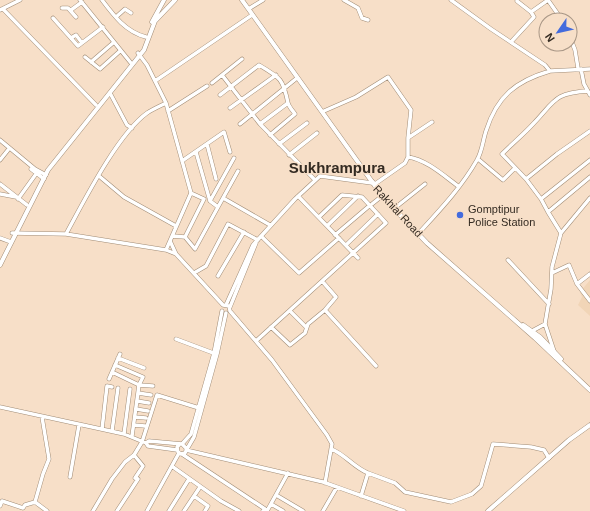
<svg xmlns="http://www.w3.org/2000/svg" width="590" height="511" viewBox="0 0 590 511" font-family="Arial,sans-serif">
<style>
.built{fill:#f1d5b7}
.lines{fill:none;stroke-linecap:round;stroke-linejoin:round}
.minor-casing{stroke:#a18c76;stroke-width:4.5}
.major-casing{stroke:#a18c76;stroke-width:5}
.minor{stroke:#fff;stroke-width:3.5}
.major{stroke:#fff;stroke-width:4}
.poi-dot{fill:#436bdd;stroke:#f7dfc8;stroke-width:1.5}
.labels{text-anchor:middle;dominant-baseline:central;stroke-width:3;stroke-linejoin:round;paint-order:stroke}
.poi-label{font-size:11px;fill:#342b22;stroke:#f7dfc8;text-anchor:start}
.street-label{font-size:11px;fill:#342b22;stroke:#f7dfc8}
.district-label{font-size:15px;font-weight:bold;fill:#342b22;stroke:#f7dfc8}
</style>
<rect width="100%" height="100%" fill="#f7dfc8"/>
<path class="built" d="M590,280V316L578,305L582,297L580,292Z"/>
<g class="lines">
<defs>
<path id="minor" d="M80,0L131,63
M102,0C114,16 126,32 146,37
M344,0L358,8L362,18L368,20
M451,0L491,29L545,65L550,71L590,69
M548,0L562,20
M62,8H68L76,17
M250,8L263,0
M3,9L96,105
M0,10L20,0
M71,10L82,2
M531,12L548,0
M116,17L125,9L131,13
M53,18L78,46L103,27
M570,37L575,50L578,68
M71,38L76,35L82,43
M511,42L534,17L531,12L517,1
M138,53L147,65L166,103L191,193L166,250
M85,57L100,69L120,51
M91,62L113,43
M581,69L584,84L590,95
M222,75L242,59
M155,81L252,15
M212,83L222,75L260,124L315,180
M588,91C554,93 555,101 534,123C524,134 513,143 502,154L526,179L557,154L590,131
M110,93L127,125L132,128
M220,95L259,65C281,78 283,79 288,103C289,107 293,111 295,114L270,135
M230,108L276,75
M168,111L207,86
M324,111L356,97L388,77L411,110L408,138
M240,124L297,78
M260,124L288,103
M0,140L35,169L46,175
M207,144L216,179
M279,144L307,123
M289,155L317,133
M408,157C427,160 443,175 458,186
M478,159L503,180L515,168
M0,160L8,150
M182,161L224,132L230,152
M31,169L44,179
M99,176L124,197L176,226
M526,179L541,199L590,160
M0,184L27,205
M375,184L405,163L408,157V138L432,122
M0,194L16,197
M298,196L358,258
M223,198L270,225
M18,199L36,174
M541,199L548,212
M210,201L234,158
M372,204L382,196
M218,207L238,171
M396,207L425,184
M327,226L358,196
M12,233L66,234L166,250L176,254
M561,233L548,212L590,177
M66,234C84,201 117,135 147,113C153,109 160,106 166,103
M418,234C439,211 461,188 477,160C482,152 483,140 486,131C497,96 516,81 550,71
M335,235L368,207
M172,236L185,237L204,199L191,193
M261,236L299,273L339,238
M185,237L195,249L218,207L210,201L196,152
M0,238L11,242
M170,241L176,254L223,305L229,306L230,311
M346,245L378,214
M508,260L549,304
M194,273L206,266L228,224L258,240
M552,273L569,265L577,284L590,301
M218,276L244,232
M322,281L336,297L325,310
M577,284L590,274
M226,305L253,245L295,199L320,176L372,183L373,182
M230,307L256,243
M230,311L272,360L327,435L332,444L325,483
M290,311L306,327
M271,327L290,345L305,333L308,324L325,310L376,366
M532,331L545,324
M176,339L216,354
M256,341L386,223L362,197L342,195L319,217
M554,351L545,324L551,289L552,267L561,233L590,198
M118,358L144,368
M115,365L143,377L139,385L132,436
M112,372L139,385L153,386
M109,379L120,354
M138,393L151,395
M137,401L149,403
M0,407L124,434L146,443L148,446L177,450
M136,409L148,411
M42,417L49,459L43,474L35,502L47,511
M135,417L146,418
M134,425L145,426
M102,429L107,386L112,387
M112,431L118,388
M124,434L130,389
M146,443L149,441L182,444L187,449L185,453L181,454L178,452L177,447L179,445
M182,444L191,434L214,353L222,311
M187,449L194,437L217,354L226,313
M331,449C345,454 353,467 368,473L361,496
M186,450L323,482L404,511
M182,454L265,509L263,511
M173,467L221,501L239,511
M368,473L395,483L405,492L451,502L472,494L481,486L493,444L531,447L544,450L549,458
M70,477L79,425
M200,487L194,496L208,506L205,511
M276,495L303,511
M271,504L283,511
M0,506L2,501L23,508L25,505L35,502
M93,511L112,479L125,462L134,455L142,442L157,395L199,408
M117,511L138,479L135,478L143,466L134,455
M147,511L179,453
M169,511L189,479
M184,511L194,496
M267,511L288,473
M323,511L337,487"/>
<path id="major" d="M242,0L383,197L427,243L535,338L590,390
M152,22L164,0
M0,265L48,170L144,50L155,21L175,0
M523,325L540,337L561,359
M488,511L569,440L590,425"/>
</defs>
<use href="#minor" class="minor-casing"/>
<use href="#major" class="major-casing"/>
<use href="#minor" class="minor"/>
<use href="#major" class="major"/>
</g>
<circle class="poi-dot" cx="460" cy="215" r="4"/>
<g class="labels">
<g class="poi-label">
<text x="468" y="209">Gomptipur<tspan x="468" dy="13">Police Station</tspan></text>
</g>
<g class="street-label">
<text transform="translate(398 211) rotate(47)">Rakhial Road</text>
</g>
<g class="district-label">
<text x="337" y="167">Sukhrampura</text>
</g>
</g>
<g transform="translate(558 32) rotate(236)"><circle r="19" fill="#f7dfc8" stroke="#a99786"/>
<path d="M0-3L7 15L0 10L-7 15Z" fill="#436bdd"/>
<text y="-6" font-size="11" font-weight="bold" text-anchor="middle" fill="#342b22">N</text>
</g>
</svg>
